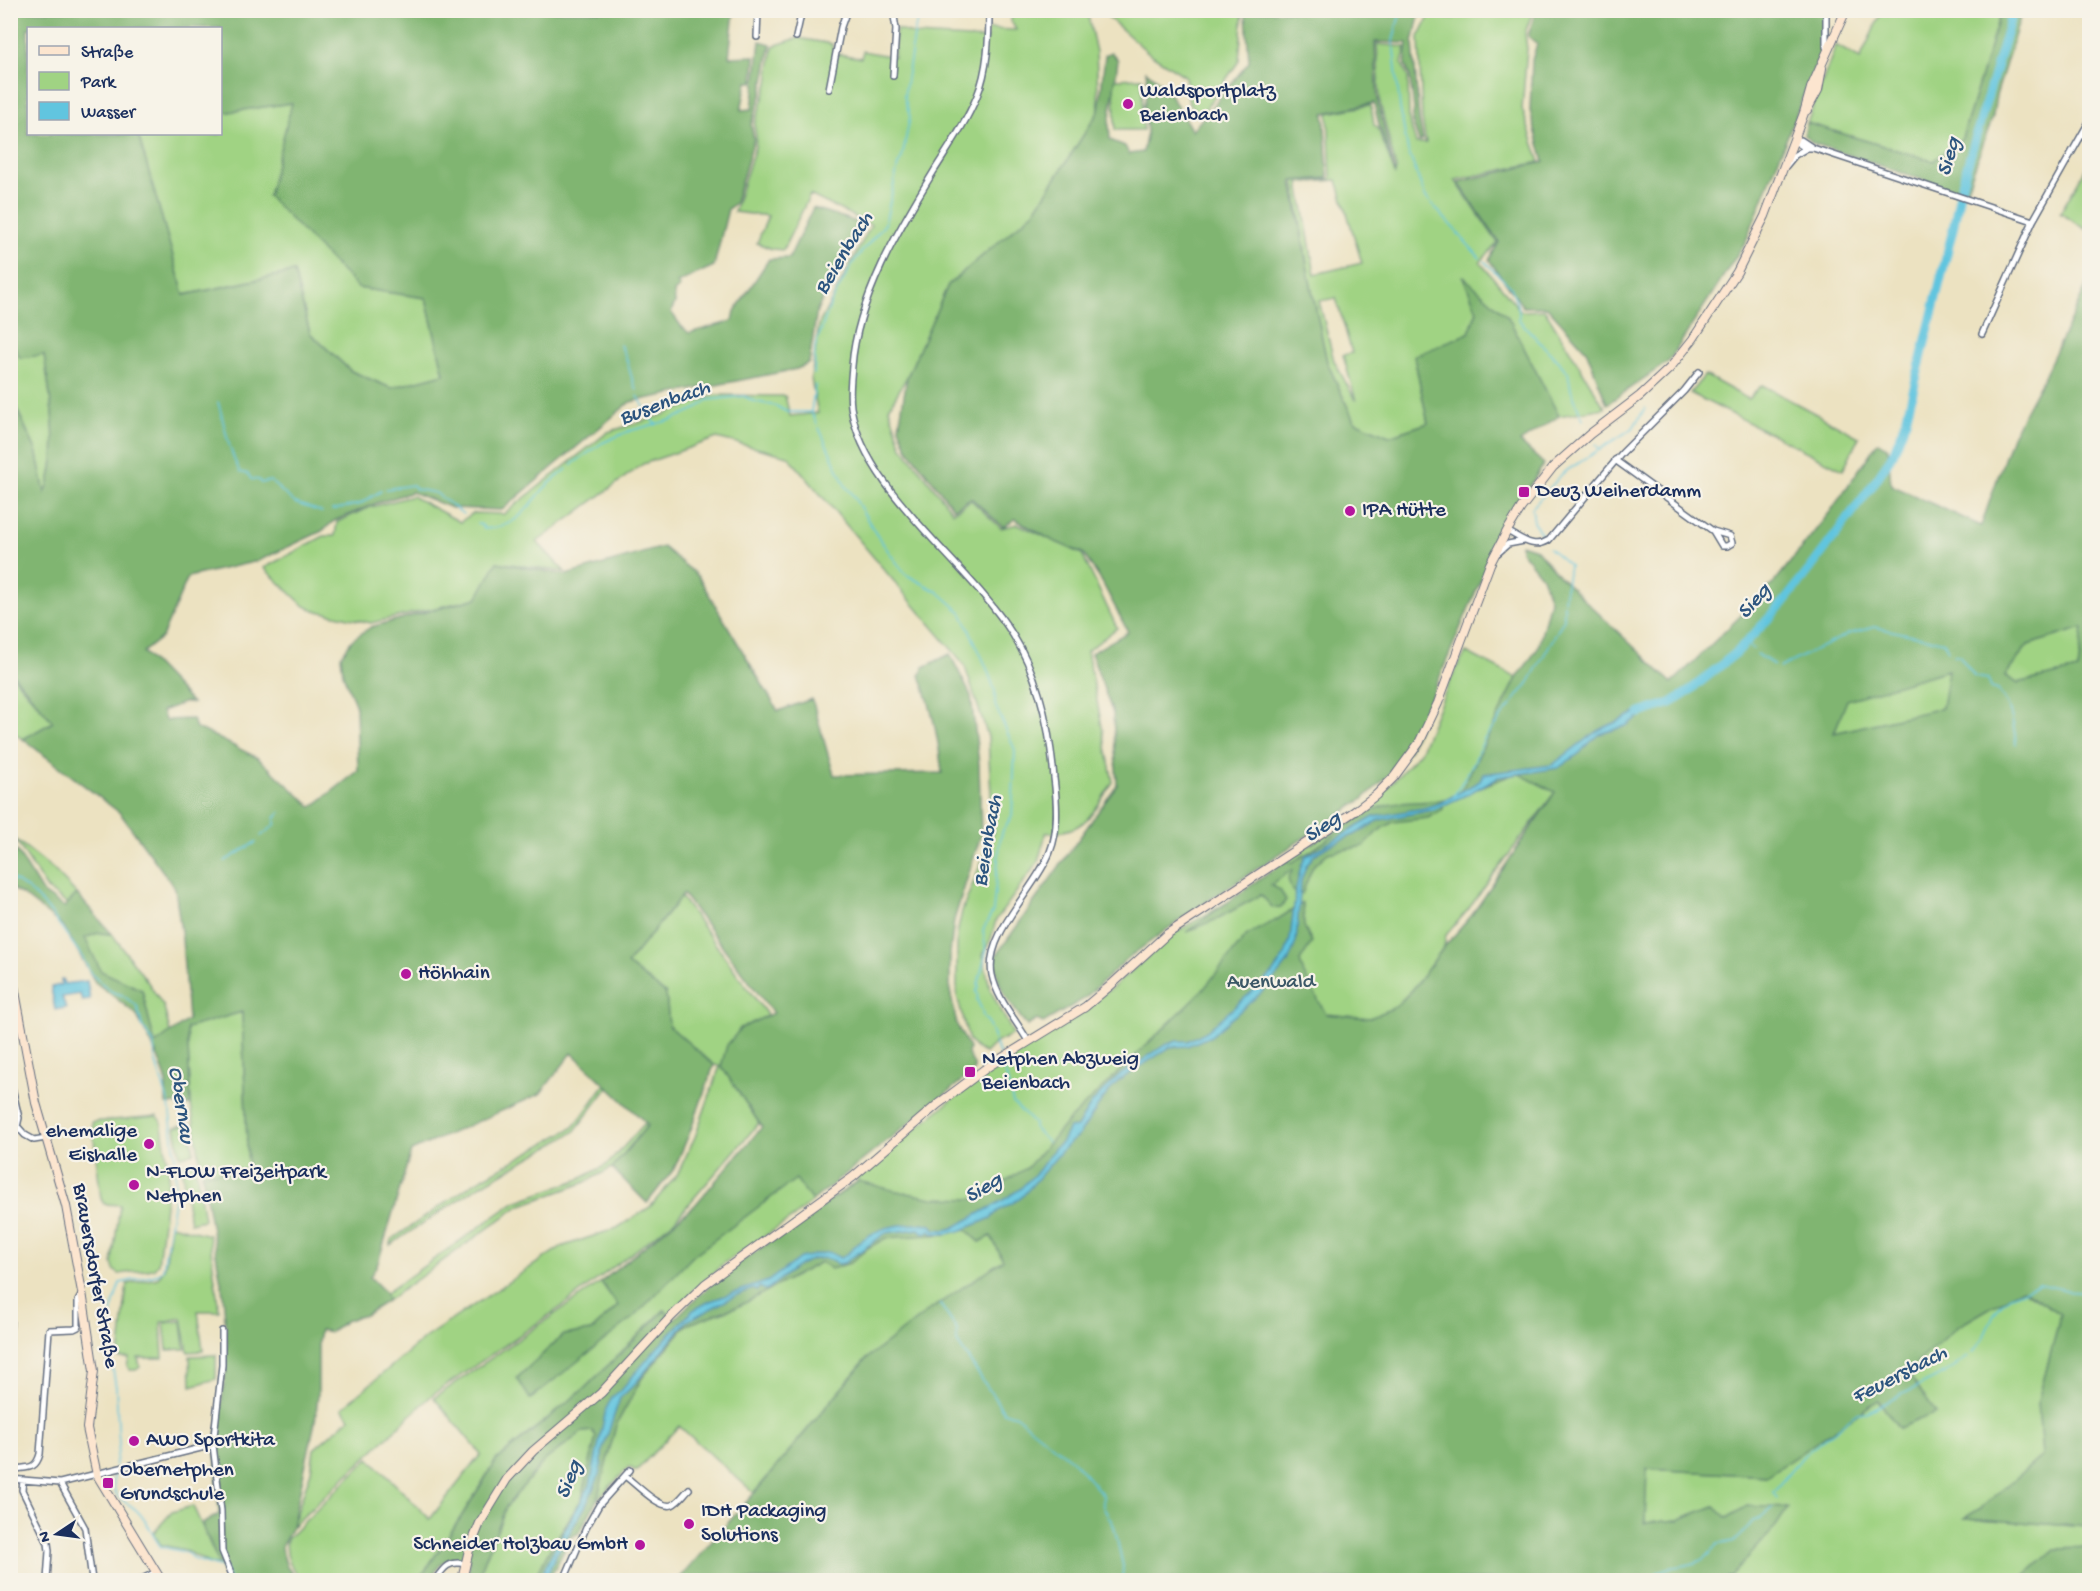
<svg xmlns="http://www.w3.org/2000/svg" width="2100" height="1591" viewBox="0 0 2100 1591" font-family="'Gochi Hand',sans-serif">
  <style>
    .green { fill: #a0d383; stroke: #5e8170; stroke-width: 1.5; fill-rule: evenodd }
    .forest { fill: #80b571; stroke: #4e7268; stroke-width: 1.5; fill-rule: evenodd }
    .water { fill: #61c5df; stroke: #3e7a9e; stroke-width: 1.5 }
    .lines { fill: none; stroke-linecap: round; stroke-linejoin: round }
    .stream { stroke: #61c5df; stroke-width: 1.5 }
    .river { stroke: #61c5df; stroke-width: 9 }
    .street-casing { stroke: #646e81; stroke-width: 8 }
    .secondary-casing { stroke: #646e81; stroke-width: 10 }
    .street { stroke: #fff; stroke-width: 5 }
    .secondary { stroke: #fce5cf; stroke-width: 8 }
    .poi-dot { fill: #b5179e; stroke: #f7f3e8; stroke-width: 2 }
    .labels { text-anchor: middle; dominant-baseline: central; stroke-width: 4.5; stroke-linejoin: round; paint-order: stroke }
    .poi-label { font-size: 21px; fill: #1b2f5e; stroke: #f7f3e8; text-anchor: start }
    .park-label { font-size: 21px; fill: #3c5867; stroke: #f7f3e8 }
    .street-label { font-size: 21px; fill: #1b2f5e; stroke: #f7f3e8 }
    .water-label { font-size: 22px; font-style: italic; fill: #2c547e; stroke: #f7f3e8 }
  </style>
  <rect width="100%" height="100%" fill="#f7f3e8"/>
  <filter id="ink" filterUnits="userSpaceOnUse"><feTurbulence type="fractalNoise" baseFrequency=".0167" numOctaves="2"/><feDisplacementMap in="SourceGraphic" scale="12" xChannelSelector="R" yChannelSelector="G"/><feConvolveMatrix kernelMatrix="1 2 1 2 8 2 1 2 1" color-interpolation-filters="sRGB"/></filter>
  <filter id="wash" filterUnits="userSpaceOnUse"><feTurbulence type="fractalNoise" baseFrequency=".008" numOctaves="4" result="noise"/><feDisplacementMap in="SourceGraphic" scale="24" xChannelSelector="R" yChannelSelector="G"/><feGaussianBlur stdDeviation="1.35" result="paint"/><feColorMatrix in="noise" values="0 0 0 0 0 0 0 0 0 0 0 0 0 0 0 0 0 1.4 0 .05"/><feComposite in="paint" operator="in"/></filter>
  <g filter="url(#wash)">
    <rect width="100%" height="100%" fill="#ece2c1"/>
    <path class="green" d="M1012 11H1087L1096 52 1099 111 1034 212 948 285 907 377 889 408 902 447 953 512 971 500 1001 528 1018 524 1082 554 1117 628 1087 651 1113 782C1091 814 1088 832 1046 833L1038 862 996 920 991 939 983 955 990 989 1013 1034 994 1044 985 1053 977 1049 969 1041 957 996V934L962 911 993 833 988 737 964 664 788 456 717 438 643 464 537 542 565 572 497 562 478 598 371 623 313 610 303 605 264 568 324 536H335L337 522 368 508 412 496 460 522 473 513 504 514 608 432 660 416 715 395 785 396 790 416 818 413 811 379 819 324 871 225 810 195 783 250 772 249 757 243 768 216 734 212 755 147 756 136 754 125 768 83 773 46 798 38 832 44 833 53 861 58 863 51 894 57 896 29 916 35 987 39 988 29 1016 30 1011 21Z
      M1101 11H1243L1239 61 1202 114 1189 104 1185 76 1150 54Z
      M1465 11H1533L1525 33 1527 49 1522 109 1540 162 1455 180 1498 243 1480 262 1521 311 1545 310 1605 408 1559 416 1508 317 1464 278 1477 311 1469 333 1414 356 1428 423 1389 436 1354 421 1327 362 1309 276 1294 181 1331 179 1328 113 1371 105 1374 125 1378 128 1395 174 1396 169 1380 103 1377 44 1406 47 1402 64 1408 77 1409 120 1416 143H1426L1422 119 1419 37 1430 15 1452 19ZM1337 180 1362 263 1315 274 1299 183ZM1336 298 1352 353 1343 355 1356 401 1334 361 1319 301Z
      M1882 11H2001L1962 138 1933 161 1807 123 1836 45 1860 59Z
      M1142 78 1143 130H1115L1114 79Z
      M292 103 358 288 426 298 444 374 391 388 351 371 310 333 294 272 184 295 138 134H220L221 113Z
      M2089 163V231L2060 213Z
      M10 339 20 358 44 354C50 396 62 455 45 494L36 450 11 396Z
      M1705 375 1748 399 1762 385 1859 437 1843 470 1690 393Z
      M2084 627 2078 670 2017 683 2005 676 2028 645Z
      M1466 652 1517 678 1499 715 1649 689 1552 796 1467 911 1446 935 1444 947 1413 989 1395 1007 993 1236 970 1233 980 1242 991 1236 1003 1260 928 1311 866 1359 754 1493 679 1426 636 1471 629 1467 597 1500 616 1425 642 1378 686 1325 741 1305 771 1288 772 1244 776 1238 792 1231 830 1206 826 1203 856 1182 860 1174 956 1096 1112 988 1176 932 1228 902 1290 858 1370 807 1420 752 1449 683Z
      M1949 669 1942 708 1834 733 1847 699Z
      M10 673 53 722 23 739 11 732Z
      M15 839 53 869 77 894 67 904 47 889Z
      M681 897 768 1016 740 1028 721 1065 759 1123 674 1221 561 1307 432 1395 292 1527 311 1471 314 1449 350 1418 342 1408 426 1337 561 1247 617 1228 650 1207 677 1175 695 1137 720 1066 714 1065 669 1026 666 994 627 964Z
      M98 933 112 934 147 981 164 1007 170 1033 155 1045 142 990 101 972 84 938Z
      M242 1012 248 1169 202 1173 191 1105 187 1028Z
      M605 1084 608 1087 574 1132 478 1187 390 1245 391 1240 476 1182 572 1128 582 1116Z
      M157 1116 161 1120 169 1172 158 1264 153 1269 119 1274 114 1270 112 1263 120 1205 104 1204 101 1199 92 1122Z
      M646 1122 648 1125 612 1168 583 1183 519 1206 387 1301 386 1293 515 1202 580 1179 608 1164Z
      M189 1124 194 1153 180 1156 175 1127Z
      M195 1162 204 1220 190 1223 181 1165Z
      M796 1178 812 1201 794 1217 724 1263 669 1314 664 1310 585 1388 496 1460 461 1517 419 1580H306C291 1574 284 1554 287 1539L369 1458 430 1519 481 1454 434 1398 601 1282 618 1306 591 1331 563 1335 518 1378 531 1399 694 1255Z
      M171 1225 209 1235 219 1311H198L203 1351 188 1352 182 1318 161 1322 163 1358H138L140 1367 136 1370H130L127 1366 129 1358H119L127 1284 158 1278 165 1267Z
      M2022 1289 2061 1314 2038 1401 2042 1456 1981 1508 1965 1518 2089 1527V1548L2055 1549 2020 1580H1723L1731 1576 1727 1519 1714 1506 1678 1520 1644 1523 1647 1469 1767 1476 1878 1400 1899 1428 1906 1372 1957 1327Z
      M182 1321 185 1349 167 1350 164 1323Z
      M216 1355V1379L191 1386 190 1356Z
      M593 1431 596 1436 582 1499 552 1546 533 1580H477L506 1507 544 1461 582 1432Z
      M193 1506 220 1566 208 1563 185 1550 161 1545 153 1533 172 1512Z"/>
    <path class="forest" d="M11 11H734L729 57 755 56 753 82H747L741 110 752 109 760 41 771 44 762 92 751 125 754 139 735 203 728 209 714 266 677 283 680 287 674 292 675 303 671 312 681 326 689 333 733 321 735 311 769 259 789 258 813 208 863 224 817 310 809 363 797 369 630 402 502 510 452 508 412 492 377 503 334 521 322 531 258 561 188 577 162 637 143 652 192 703 186 702 162 711 165 720 193 719 196 729 204 731 258 758 312 807 358 771 356 707 343 674 341 656 352 640 371 627 477 598 497 562 566 575 663 547 698 576 778 711 812 699 834 775 942 773C939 739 932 708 920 675L924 667 950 654 971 696 979 764 981 835 954 920 950 953V991L957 1025 969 1048 968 1054 974 1065V1071L812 1201 796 1179 694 1255 634 1317 530 1399 517 1378 563 1335 591 1331 618 1306 601 1282 695 1205 762 1127 721 1066 727 1045 741 1028 773 1013 683 894 627 964 666 994 669 1026 714 1065 690 1132 674 1169 647 1203 612 1168 648 1125 572 1053 540 1094 411 1151 378 1263 370 1277 386 1293 387 1301 365 1315 347 1320 330 1332 320 1330 318 1342V1395L315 1422 292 1527 281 1548 287 1567 297 1580H226L202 1524 219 1514 215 1447 226 1371 227 1344 223 1294 202 1173 248 1169 242 1012 187 1028 191 1105 166 1104V1079L159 1059 136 1014 95 982 64 927 23 895 11 888V856L17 851 42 892 64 907 77 894 112 934 98 933 85 938 101 971 142 990 155 1044 188 1020 182 939 175 888 120 813 23 739 53 722 11 672 10 426 16 424 11 411 10 396 36 450 45 493C62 455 50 395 44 355L20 358 11 339ZM28 28H220L221 113 292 103 268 196 358 288 426 298 444 374 391 388 351 371 310 333 294 272 184 295 138 134H28Z
      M1249 11H1420L1413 43 1419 120 1423 140 1419 141 1412 121 1414 109 1410 76 1405 65 1408 43 1375 42 1378 103 1395 174 1379 125 1374 103 1324 113 1328 178 1292 181 1309 276 1327 362 1354 421 1389 436 1428 423 1414 356 1469 333 1477 311 1463 276 1508 317 1559 416 1520 442 1544 464 1502 529 1409 750 1388 776 1363 799 1188 914 1128 958 1084 999 1043 1023 1037 1020 1027 1026C1010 1003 995 987 995 957L1117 785 1113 714 1091 653 1128 632 1102 582 1083 553 1053 541 1015 519 1003 527 971 498 954 509 907 448 899 427 907 377 948 285 1034 212 1099 111 1105 55 1111 52 1118 60 1109 124 1110 140 1125 146 1129 154 1143 152 1147 132 1144 107 1148 86 1146 71 1165 86 1192 131 1249 62 1246 15Z
      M1536 11H1824V44L1746 241 1669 361 1607 404 1586 350 1547 307H1523L1489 260 1499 242 1458 182 1544 162 1530 111 1532 60 1537 44 1528 36Z
      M2001 11H2022L1996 96 1993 116 1965 194 1813 143 1804 135 1807 123 1933 161 1962 138Z
      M2089 281 2090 937 2082 948 2090 954 2089 1527 1964 1518 1981 1508 2042 1456 2038 1401 2061 1314 2022 1289 1957 1327 1907 1372 1936 1413 1899 1428 1878 1400 1767 1476 1647 1469 1645 1523 1678 1520 1714 1506 1727 1518 1747 1506 1788 1508 1774 1529 1731 1576 1723 1580H678L763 1483 866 1359 928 1311 1003 1260 991 1236 980 1242 965 1229 947 1234 886 1238 868 1248 850 1263 831 1269 821 1262 741 1305 686 1325 642 1378 616 1425 597 1500 579 1533 571 1537 549 1580H533L552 1546 582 1499 596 1436 592 1431 582 1432 544 1461 506 1507 477 1580H467L470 1560C443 1556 444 1559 430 1580H419L461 1517 496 1461 585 1388 665 1310 674 1319 720 1276 859 1181 892 1190 933 1198 975 1199 1027 1168 1069 1120 1202 991 1247 935 1278 919 1303 903 1304 926 1312 942 1300 961 1304 974 1326 1014 1370 1018 1395 1007 1413 989 1444 947 1472 915 1555 792 1517 773 1459 795 1517 678 1538 648 1550 600 1542 577 1521 551V544L1536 549 1559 576 1672 683 1773 584 1830 512 1878 442 1888 448 1891 485 1981 526 2012 436 2043 378ZM2083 628 2078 670 2017 683 2005 676 2028 645ZM1948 670 1942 708 1834 733 1847 700Z
      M1444 799 1443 809 1428 818 1393 822 1377 832 1364 846 1328 853 1313 866 1302 894 1292 891 1288 879 1293 869 1271 885 1280 890 1286 900 1281 907 1273 908 1261 895 1215 920 1186 932 1287 860 1290 863C1323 847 1349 817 1384 806 1403 800 1425 804 1444 799Z
      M2089 1548V1580H2020L2055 1549Z"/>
    <path class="water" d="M1644 709H1651L1626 726 1600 734 1586 746 1580 753 1558 768 1498 777 1466 795 1433 810 1379 820 1356 834 1328 846 1314 855 1306 866 1301 881 1296 942 1288 962 1281 971 1262 992 1211 1036 1187 1046 1170 1047 1118 1081 1102 1100 1079 1135 1065 1147 1021 1198 998 1211 991 1218 960 1231 947 1234 932 1233 930 1230 927 1233H923L919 1229 886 1233 844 1263 838 1264C813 1246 787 1275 768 1289L765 1290 759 1287 757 1291 753 1289 737 1295 687 1321 634 1385 620 1398 602 1451V1463L598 1478 585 1507 556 1555 545 1580H539L551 1555 590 1485 606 1409 612 1397 620 1391 657 1348 693 1310 710 1301 768 1281 800 1258 829 1252 840 1258C850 1254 854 1246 862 1240 881 1225 909 1222 932 1225L935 1229 946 1230 953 1228 1000 1202 1020 1189 1039 1170 1054 1149 1062 1142 1069 1128 1077 1127 1092 1103 1117 1077 1165 1045 1177 1041H1188L1207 1031 1271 975 1285 955 1290 939 1296 889 1301 866 1306 856 1374 817 1424 808 1440 803 1480 781 1483 774 1552 765 1597 731Z
      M61 979H63L64 984 87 981 90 1000 82 1001 80 994 62 997 66 1008 55 1010 51 987 61 985Z"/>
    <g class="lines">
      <path class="stream" d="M1401 10 1393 41 1400 108 1408 151 1425 196 1429 201
        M1431 203 1480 258
        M1484 261 1511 287 1519 310V320L1568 372 1571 390 1583 420
        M620 345C630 361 628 374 637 390
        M814 374 815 347 831 302 855 260 885 224 898 165 902 158 910 117 904 96 916 24 925 10
        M815 385 811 412 817 424
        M638 396 647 412
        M218 402C225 426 228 449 240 472L248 474 251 479 259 480 261 483 270 481 295 503 322 512
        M651 419 656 425
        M819 428 846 487 851 492 876 534 905 574 938 592 961 612 986 666 995 691V705L1015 750 1012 816 1003 830 1000 840 993 911 983 930 986 952 978 985 979 987 976 992 978 994 977 1000 982 1010 983 1017 988 1022 1000 1056
        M1596 444 1600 450
        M571 465 602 443 629 431 671 420 696 409 708 400 744 396 753 401 776 406 787 412H811
        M386 489 413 485 416 489 436 493 463 514
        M332 510 360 504 381 491
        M477 524 482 525 484 529C514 528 524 513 542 491 548 483 559 476 567 469
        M1543 537 1534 522 1532 508 1563 473 1633 428 1645 408
        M1549 548 1569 565 1564 600
        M1746 642 1753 649
        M1757 654 1774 665
        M1954 655H1959L1975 677 1988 679 1991 688 1998 690C2001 697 2006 700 2008 706 2013 719 2015 731 2016 745
        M1779 668 1848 634 1874 627 1944 642 1948 650
        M1454 796 1474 762 1484 739 1529 682 1564 619V604
        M261 836 275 825V818L281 812
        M225 861 256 842
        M10 878 27 888 48 909 81 955 91 974 112 992 122 995 137 1006 142 1026 153 1042 156 1063 169 1104 176 1164 174 1200 163 1270 156 1275 120 1283 113 1305 107 1358 113 1370 116 1387 119 1445 115 1467
        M1002 1060 1013 1103 1034 1124V1128L1048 1142
        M940 1304 957 1330V1342L1004 1412 1016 1416 1075 1463 1103 1495V1507L1114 1526 1123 1566 1122 1580
        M1973 1353 1984 1336 1994 1314 2002 1303 2009 1297 2039 1284 2076 1292H2090
        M114 1472C110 1507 129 1496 143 1518 150 1527 153 1537 161 1547L185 1552 196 1560 225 1569 230 1580
        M1777 1498 1773 1492 1804 1455 1857 1413 1867 1412 1945 1373 1968 1357
        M1650 1580C1664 1562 1681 1570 1700 1561 1708 1558 1712 1551 1718 1544 1741 1542 1739 1537 1753 1521L1760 1519 1773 1508"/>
      <path class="river" d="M1640 713 1671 703 1688 692 1737 652 1783 603 1810 569 1872 486 1893 454 1906 420 1953 229 1961 187 2013 10"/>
    </g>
  </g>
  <g filter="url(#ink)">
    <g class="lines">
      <g class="street-casing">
        <path id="street" d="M989 10C989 38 988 70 977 96 966 123 949 147 934 171 899 228 857 299 852 366 851 379 849 393 851 407 863 491 969 563 1013 635 1039 676 1050 730 1054 778 1057 802 1059 830 1050 852 1036 889 984 934 992 975 997 999 1016 1020 1028 1041
          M1826 10V47L1828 50
          M757 37 758 10
          M796 37 802 10
          M893 76 896 29 893 10
          M829 89 841 27 847 10
          M1794 141 1805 148H1813L2033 221 2090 120
          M1794 141 1801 140 1813 148
          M1786 166 1795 155 1807 148
          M1982 334 2033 221
          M1615 460 1713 531 1722 546H1727L1732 543 1730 536 1713 531
          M1507 531C1521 538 1533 550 1549 540L1622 453 1684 391 1699 372
          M1498 553 1508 544 1524 541
          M10 1079 19 1118 17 1127
          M10 1118 25 1135 34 1140 46 1138
          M10 1254 13 1275 10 1330
          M222 1331V1365L213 1445 221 1511 222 1551 234 1580
          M10 1470C26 1466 35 1472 40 1454L49 1330 74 1329 78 1327V1301L82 1294
          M625 1476C636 1484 659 1509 672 1505 679 1502 684 1494 689 1489
          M10 1479 60 1483 213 1445
          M23 1480 22 1490 48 1543 49 1551 47 1580
          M60 1483 85 1528 92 1580
          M140 1580 156 1572
          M435 1580C444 1567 449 1560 466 1564
          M564 1580 586 1528 599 1505 630 1470"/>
      </g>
      <g class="secondary-casing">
        <path id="secondary" d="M1807 110 1818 90 1822 68
          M10 965 36 1103 66 1206 82 1292 94 1371 87 1428 97 1475 161 1580
          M462 1580 469 1550 480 1523 507 1479 533 1451 601 1393 670 1318 705 1284 853 1177 938 1104 989 1066 1085 1007 1110 986 1167 934 1355 811 1376 795 1394 777 1419 743 1438 703 1490 564 1507 531 1521 508 1553 467 1590 434 1640 396 1670 368 1693 339 1737 272 1765 216 1804 113 1811 88 1846 10"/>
      </g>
      <use href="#street" class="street"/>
      <use href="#secondary" class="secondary"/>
    </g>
  </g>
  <g class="poi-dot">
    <circle cx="1128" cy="104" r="6"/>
    <rect x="1518" y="486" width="12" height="12" rx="3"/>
    <circle cx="1350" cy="511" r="6"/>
    <circle cx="406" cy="974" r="6"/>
    <rect x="964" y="1066" width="12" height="12" rx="3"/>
    <circle cx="149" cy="1144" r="6"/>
    <circle cx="134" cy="1185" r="6"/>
    <circle cx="134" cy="1441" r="6"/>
    <rect x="102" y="1477" width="12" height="12" rx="3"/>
    <circle cx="689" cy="1524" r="6"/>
    <circle cx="640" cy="1545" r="6"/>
  </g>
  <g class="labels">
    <g class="poi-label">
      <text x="1140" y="92">Waldsportplatz<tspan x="1140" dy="24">Beienbach</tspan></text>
      <text x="1536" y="492">Deuz Weiherdamm</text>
      <text x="1362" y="511">IPA Hütte</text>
      <text x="418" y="974">Höhhain</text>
      <text x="982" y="1060">Netphen Abzweig<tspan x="982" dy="24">Beienbach</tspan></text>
      <text x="137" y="1132" text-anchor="end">ehemalige<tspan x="137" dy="24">Eishalle</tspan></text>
      <text x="146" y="1173">N-FLOW Freizeitpark<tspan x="146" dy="24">Netphen</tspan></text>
      <text x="146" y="1441">AWO Sportkita</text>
      <text x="120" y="1471">Obernetphen<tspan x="120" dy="24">Grundschule</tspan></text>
      <text x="701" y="1512">IDH Packaging<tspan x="701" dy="24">Solutions</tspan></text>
      <text x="628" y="1545" text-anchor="end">Schneider Holzbau GmbH</text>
    </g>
    <g class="park-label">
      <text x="1271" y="983">Auenwald</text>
    </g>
    <g class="street-label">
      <text transform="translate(94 1276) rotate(80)">Brauersdorfer Straße</text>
    </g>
    <g class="water-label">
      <text transform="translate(1950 157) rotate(-74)">Sieg</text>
      <text transform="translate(845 254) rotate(-58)">Beienbach</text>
      <text transform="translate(665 404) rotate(-20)">Busenbach</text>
      <text transform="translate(1755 602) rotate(-49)">Sieg</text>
      <text transform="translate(1323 828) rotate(-34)">Sieg</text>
      <text transform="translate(989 841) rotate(-80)">Beienbach</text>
      <text transform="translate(180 1105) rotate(81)">Obernau</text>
      <text transform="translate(984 1189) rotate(-31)">Sieg</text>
      <text transform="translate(1900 1376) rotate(-27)">Feuersbach</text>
      <text transform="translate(570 1480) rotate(-69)">Sieg</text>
    </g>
  </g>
  <rect width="2100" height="1591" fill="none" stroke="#f7f3e8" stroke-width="36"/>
  <rect x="27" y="27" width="195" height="108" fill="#f7f3e8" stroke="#9fa5b1" stroke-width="1.5"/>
  <rect x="39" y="46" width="30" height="9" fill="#fce5cf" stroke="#9fa5b1" stroke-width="1.5"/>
  <text x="81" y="57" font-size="18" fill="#1b2f5e">Straße</text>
  <rect x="39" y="72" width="30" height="18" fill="#a0d383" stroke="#9fa5b1" stroke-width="1.5"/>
  <text x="81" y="87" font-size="18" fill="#1b2f5e">Park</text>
  <rect x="39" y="102" width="30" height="18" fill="#61c5df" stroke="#9fa5b1" stroke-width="1.5"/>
  <text x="81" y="117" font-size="18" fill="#1b2f5e">Wasser</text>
  <g transform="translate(57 1534) rotate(257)" stroke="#f7f3e8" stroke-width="4.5" paint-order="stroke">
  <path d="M0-4.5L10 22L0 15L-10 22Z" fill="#1b2f5e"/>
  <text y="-9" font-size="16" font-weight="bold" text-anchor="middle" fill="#1b2f5e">N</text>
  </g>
</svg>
